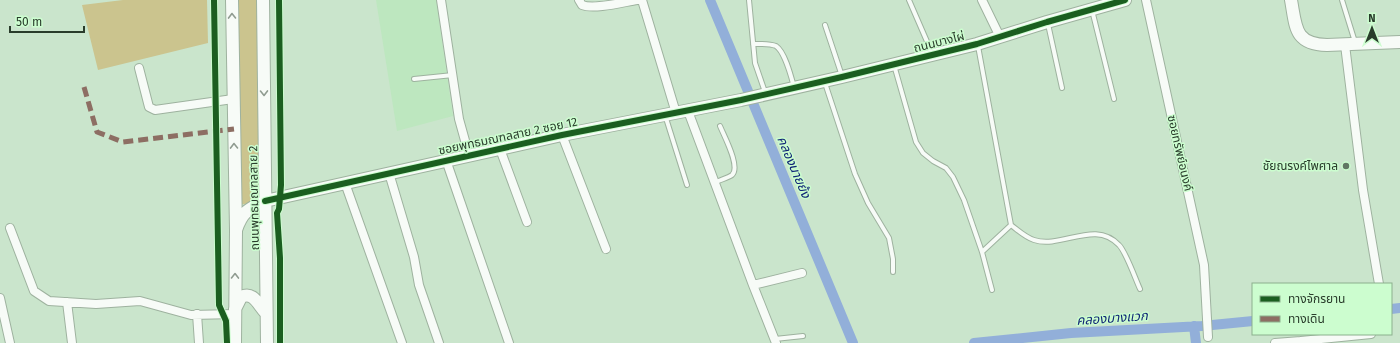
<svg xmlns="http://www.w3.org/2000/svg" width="1400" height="343" viewBox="0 0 1400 343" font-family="'Fira Sans','Noto Sans Thai',sans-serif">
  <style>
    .built { fill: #bde7bf }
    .green { fill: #cbc48e }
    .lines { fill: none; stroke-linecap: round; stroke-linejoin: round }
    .canal { stroke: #92afd9; stroke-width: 10 }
    .lane-casing { stroke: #9eb29f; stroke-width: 6 }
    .street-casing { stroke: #9eb29f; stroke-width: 10 }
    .secondary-casing { stroke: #9eb29f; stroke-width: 14 }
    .lane { stroke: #f7fbf7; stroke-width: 4 }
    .street { stroke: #f7fbf7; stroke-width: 8 }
    .secondary { stroke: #f7fbf7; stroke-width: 12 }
    .quiet { stroke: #8d6e63; stroke-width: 5; stroke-dasharray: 10 5; stroke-linecap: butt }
    .cycleway-casing { stroke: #ccfdcf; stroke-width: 8 }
    .cycleway { stroke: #1b5e20; stroke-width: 6 }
    .oneway { stroke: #909c91 }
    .poi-dot { fill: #617763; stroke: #ccfdcf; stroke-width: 1.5 }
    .labels { text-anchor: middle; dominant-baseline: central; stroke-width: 3; stroke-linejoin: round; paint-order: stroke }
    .street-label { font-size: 12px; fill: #293c2b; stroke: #ccfdcf }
    .poi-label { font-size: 12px; fill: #293c2b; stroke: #ccfdcf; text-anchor: end }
    .water-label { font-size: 13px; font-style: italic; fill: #102576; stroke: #ccfdcf }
  </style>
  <rect width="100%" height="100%" fill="#cae5cc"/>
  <path class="built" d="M376 0H436L453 116 397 131Z"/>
  <path class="green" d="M123 0H207L208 43 98 70 82 5Z
    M237 0H259V197L249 203 240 205Z"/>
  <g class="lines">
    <path class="canal" d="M710 0 853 343
      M1391 309 1400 308
      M1194 326 1196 343
      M974 343 1071 333 1202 326 1253 321"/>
    <g class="lane-casing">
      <path id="lane" d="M749 0 755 63 765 92
        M909 0 932 53
        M1342 0 1355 42
        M1092 10 1114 99
        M1048 24 1062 88
        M825 25 842 76
        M753 44C760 44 769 43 776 46 785 52 791 76 794 87
        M978 46 1011 225C1019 231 1025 237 1034 240 1062 249 1095 219 1119 245 1126 252 1135 278 1140 289
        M894 65 916 142 923 153 933 161 946 168 953 177 964 200 982 252 992 290
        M414 79 453 75
        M825 83 855 174 868 203 889 238 893 259V272
        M665 115 687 185
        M714 183C719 180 728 178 732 175 741 167 724 136 720 126
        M982 252 1011 225
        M775 339 803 336"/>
    </g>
    <g class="street-casing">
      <path id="street" d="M441 0 459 119 469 155
        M579 0 582 5C594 10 624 2 637 0
        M642 0 676 113
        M982 0 1000 37
        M1146 0 1204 265 1208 337
        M1345 45 1363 190 1379 284
        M139 68 149 107 155 110 233 99
        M688 111 753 285 776 343
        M562 135 606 249
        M500 149 527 222
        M446 160 509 343
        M389 173 414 257 419 285 439 343
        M345 183 402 343
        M10 228 34 291 49 301 96 304 140 301 191 315 235 314
        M753 285 802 273
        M0 298 10 343
        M67 302 72 343
        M197 314 199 343
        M1301 341 1371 334
        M1275 343 1301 341V343"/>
    </g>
    <g class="secondary-casing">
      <path id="secondary" d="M232 0 236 230 235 343
        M263 0 267 343
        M1291 0C1296 27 1294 44 1327 45L1400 42
        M236 230C242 212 248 209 265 201L562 135 741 100 842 77 977 44 1047 22 1125 0
        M235 309 241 297C254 291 258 305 266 313"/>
    </g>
    <use href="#lane" class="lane"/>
    <use href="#street" class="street"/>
    <use href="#secondary" class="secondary"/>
    <path class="quiet" d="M84 87 97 132 123 142 234 129"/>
    <g class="cycleway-casing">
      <path id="cycleway" d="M214 0 219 305 226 321 227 343
        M279 0 281 185 279 209 277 213 280 258V343
        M265 201 562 135 741 100 842 77 977 44 1047 22 1125 0"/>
    </g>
    <use href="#cycleway" class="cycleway"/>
  </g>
  <defs><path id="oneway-chevron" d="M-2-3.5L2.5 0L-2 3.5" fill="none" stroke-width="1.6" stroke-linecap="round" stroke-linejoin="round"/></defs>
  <g class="oneway">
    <use href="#oneway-chevron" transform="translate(232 16) rotate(-91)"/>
    <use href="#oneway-chevron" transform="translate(264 93) rotate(89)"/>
    <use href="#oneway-chevron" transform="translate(234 146) rotate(-91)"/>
    <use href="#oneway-chevron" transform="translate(235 276) rotate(-89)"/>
  </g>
  <circle class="poi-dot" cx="1346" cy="166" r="4"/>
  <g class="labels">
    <g class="street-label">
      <text transform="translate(939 42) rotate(-14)">ถนนบางไผ่</text>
      <text transform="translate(508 136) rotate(-12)">ซอยพุทธมณฑลสาย 2 ซอย 12</text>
      <text transform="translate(1180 153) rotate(77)">ซอยทรัพย์อนงค์</text>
      <text transform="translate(254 198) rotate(-91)">ถนนพุทธมณฑลสาย 2</text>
    </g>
    <g class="poi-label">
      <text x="1338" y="166">ชัยณรงค์ไพศาล</text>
    </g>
    <g class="water-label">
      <text transform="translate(794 167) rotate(67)">คลองนายย้ง</text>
      <text transform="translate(1112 318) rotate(-4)">คลองบางแวก</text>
    </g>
  </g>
  <rect x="1252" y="283" width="140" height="52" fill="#ccfdcf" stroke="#8bb08d"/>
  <rect x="1260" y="296" width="20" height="6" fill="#1b5e20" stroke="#8bb08d"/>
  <text x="1288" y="303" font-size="12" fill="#293c2b">ทางจักรยาน</text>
  <rect x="1260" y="316" width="20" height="6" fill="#8d6e63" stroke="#8bb08d"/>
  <text x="1288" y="323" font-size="12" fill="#293c2b">ทางเดิน</text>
  <g transform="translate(1372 28)" stroke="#ccfdcf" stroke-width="3" paint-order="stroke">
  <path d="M0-3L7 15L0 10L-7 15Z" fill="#293c2b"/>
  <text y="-6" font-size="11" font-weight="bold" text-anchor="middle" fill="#293c2b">N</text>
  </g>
  <path d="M10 26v6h74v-6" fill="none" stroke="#293c2b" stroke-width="2"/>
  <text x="16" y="26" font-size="12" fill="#293c2b" stroke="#ccfdcf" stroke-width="3" paint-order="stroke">50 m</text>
</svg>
